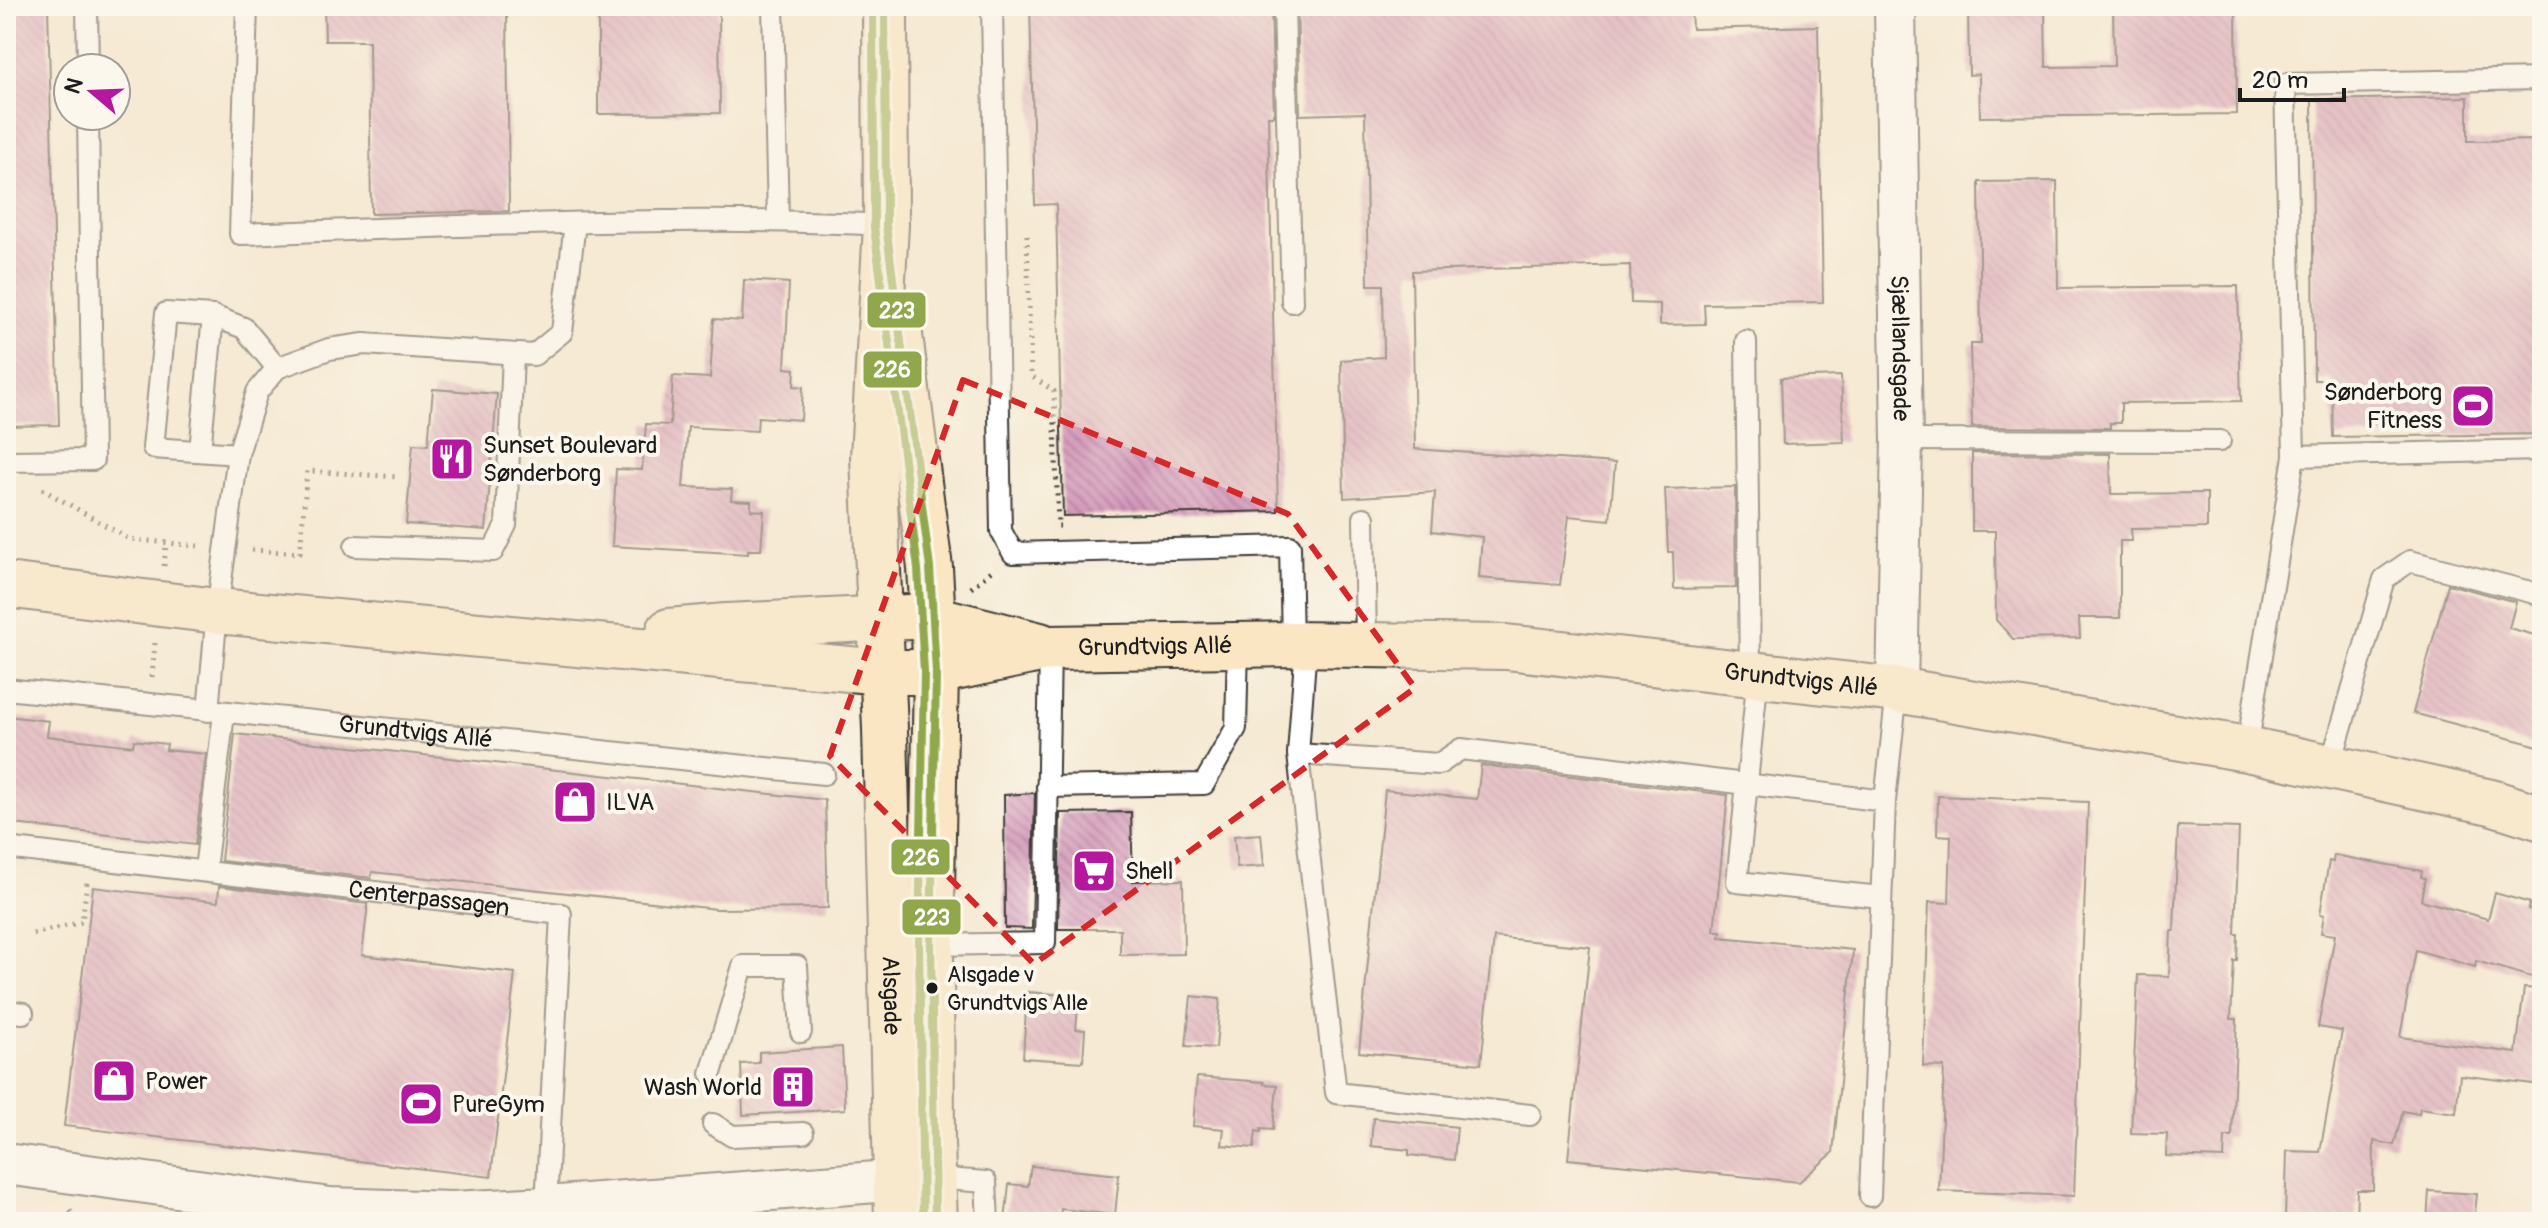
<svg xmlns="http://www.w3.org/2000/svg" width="2548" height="1228" viewBox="0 0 2548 1228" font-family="Pangolin,sans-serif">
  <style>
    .building { fill: url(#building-back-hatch) }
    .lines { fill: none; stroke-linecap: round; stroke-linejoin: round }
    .lane-casing { stroke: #3d3b38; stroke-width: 24 }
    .street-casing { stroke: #3d3b38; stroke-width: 44 }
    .secondary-casing { stroke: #3d3b38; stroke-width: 48 }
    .path { stroke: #3d3b38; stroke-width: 5; stroke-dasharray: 2 6; stroke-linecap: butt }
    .lane { stroke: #fff; stroke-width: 20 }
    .street { stroke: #fff; stroke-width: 40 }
    .secondary { stroke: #fbe6c4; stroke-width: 44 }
    .bus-1-casing { stroke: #fbf7ec; stroke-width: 14 }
    .bus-2-casing { stroke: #fbf7ec; stroke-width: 14 }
    .bus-1 { stroke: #90a84b; stroke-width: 8 }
    .bus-2 { stroke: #90a84b; stroke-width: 8 }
    .marked { fill: none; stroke: #d62828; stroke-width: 6; stroke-dasharray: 16 10; stroke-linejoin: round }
    .bus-dot { fill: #1c1c1c; stroke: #fbf7ec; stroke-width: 3 }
    .labels { text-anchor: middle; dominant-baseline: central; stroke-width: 8; stroke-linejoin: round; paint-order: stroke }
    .bus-label { font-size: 22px; fill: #1c1c1c; stroke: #fbf7ec; text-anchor: start }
    .street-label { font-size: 24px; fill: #1c1c1c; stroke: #fbf7ec }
    .poi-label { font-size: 24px; fill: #1c1c1c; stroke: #fbf7ec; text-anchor: start }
    .line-badge { stroke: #fbf7ec; stroke-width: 3 }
    .badge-label { font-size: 22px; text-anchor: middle; font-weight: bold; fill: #fff }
  </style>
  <defs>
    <pattern id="building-back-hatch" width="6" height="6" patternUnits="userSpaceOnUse" patternTransform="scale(2)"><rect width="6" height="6" fill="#d293b7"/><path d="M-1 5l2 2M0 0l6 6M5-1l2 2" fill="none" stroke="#aa7794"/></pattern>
  </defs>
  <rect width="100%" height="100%" fill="#fbf7ec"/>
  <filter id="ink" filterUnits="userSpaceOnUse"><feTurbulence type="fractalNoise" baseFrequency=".0125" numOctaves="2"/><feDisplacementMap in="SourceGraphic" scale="16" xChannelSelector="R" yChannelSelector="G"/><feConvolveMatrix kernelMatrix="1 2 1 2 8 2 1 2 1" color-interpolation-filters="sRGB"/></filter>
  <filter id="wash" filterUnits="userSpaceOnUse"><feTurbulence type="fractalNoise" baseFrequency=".006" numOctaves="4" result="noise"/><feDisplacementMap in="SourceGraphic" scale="32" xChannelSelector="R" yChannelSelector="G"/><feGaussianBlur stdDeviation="1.8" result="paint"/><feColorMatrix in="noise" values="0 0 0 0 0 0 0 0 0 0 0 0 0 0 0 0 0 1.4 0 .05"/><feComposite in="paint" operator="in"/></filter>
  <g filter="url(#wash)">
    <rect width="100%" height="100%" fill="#f5ead4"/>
    <g id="blocks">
      <path class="building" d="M6 6H48L59 425 6 426Z
        M324 6H507L509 211 371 214 369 41H325Z
        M598 6H719L720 113 598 114Z
        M1030 6H1271L1274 116H1268L1278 511 1063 516 1056 204 1035 205Z
        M1297 6H1600V10L1691 8 1692 29 1818 26 1823 302 1704 304 1705 324 1660 325V304L1631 303 1630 265 1412 271 1415 449 1615 463 1610 520 1569 516 1560 585 1479 578 1482 537 1432 531 1435 492 1344 498 1341 360 1384 357 1383 285H1368L1365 113 1300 115Z
        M1968 6H2045L2046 67 2114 66 2113 6H2236L2237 114 1980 117 1979 74 1969 75Z
        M2468 97V141L2542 140V434L2333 437 2332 380H2314L2312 100Z
        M2057 181 2058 288 2238 286 2241 401 2121 403V423H2110V428L1972 427 1970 344H1981L1979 182Z
        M744 280 789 283 785 368 795 369 794 386 803 387 801 420 758 417 757 431 688 427 683 487 732 489 731 500 751 501V510L764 511 761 550H748V554L612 546 616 469 642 470 646 424 670 425 673 376 710 378 714 319 742 321Z
        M1841 376 1844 442 1783 444 1781 378Z
        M433 389 497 394 486 530 406 524 413 444 428 445Z
        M1972 453 2110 454 2111 494 2207 493V528L2131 529 2132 541H2120V618H2079L2080 638 2013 639 1996 620 1995 531H1972Z
        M1735 487 1736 588 1674 589 1673 552H1668L1665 489Z
        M2448 584 2516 602 2509 628 2542 637V747L2413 713Z
        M6 716 49 721 47 736 133 746 134 740 167 744 166 750 206 754 195 845 6 823Z
        M235 734 825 800 828 908 717 909 372 872 371 878 221 861Z
        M1481 765 1728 795 1714 931H1721L1720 937 1853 950 1833 1153 1799 1182 1568 1159 1590 947 1494 937 1481 1064 1359 1052 1385 790 1477 799Z
        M1035 793 1032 929 1005 928 1004 795Z
        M1938 796 2088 802 2074 1196 1939 1191 1944 1067 1923 1066 1929 902 1949 903 1951 836 1937 835Z
        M1131 812 1133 881 1183 880 1184 954 1120 955V929H1058L1060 813Z
        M2178 826 2239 828 2235 934H2238L2237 961H2234L2231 1019H2237L2232 1137H2225L2224 1158 2166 1156 2167 1134 2131 1133 2138 975 2169 976 2171 931H2174Z
        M1261 834 1264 866 1237 868 1234 836Z
        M2334 855 2422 871 2421 877 2425 878 2421 900 2488 919 2495 893 2530 903 2528 909 2542 913V980L2476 961 2475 967 2416 950 2400 1037 2516 1053 2524 988 2542 989V1085L2460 1075 2456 1113 2420 1108 2419 1114 2403 1111 2394 1145 2374 1141 2373 1190H2357L2356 1222 2285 1219 2287 1151 2320 1152 2342 1031 2318 1027 2335 935 2321 933 2324 915 2320 914 2329 861 2333 862Z
        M219 886 368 904 362 955 515 973 491 1177 64 1126 93 887 218 902Z
        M1027 992 1079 996 1076 1029 1085 1030 1083 1062 1023 1058Z
        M1191 996 1220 999 1216 1048 1186 1046Z
        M842 1047 845 1109 743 1115 741 1064 759 1063V1052Z
        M1197 1077 1264 1082V1084L1277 1085 1273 1130 1261 1129V1132L1256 1131 1254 1148 1222 1145 1224 1129 1193 1126Z
        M1373 1118 1457 1127 1454 1160 1409 1155V1150L1371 1146Z
        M1031 1166 1119 1175 1115 1215 1061 1209 1059 1222H1005L1009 1184 1028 1186Z
        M2429 1191 2477 1194 2474 1222H2427Z"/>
    </g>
  </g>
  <g filter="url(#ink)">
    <use href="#blocks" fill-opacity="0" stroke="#3d3b38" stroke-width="2"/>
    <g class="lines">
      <g class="lane-casing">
        <g id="lane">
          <path d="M87 6 88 68"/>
          <path d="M247 6 240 234C455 227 671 214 886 225"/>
          <path d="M773 6 778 220"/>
          <path d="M992 6 1001 531 1013 553 1290 546 1292 644"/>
          <path d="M1284 6 1292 302"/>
          <path d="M1746 341 1750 674"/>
          <path d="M1902 440 2220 441"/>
          <path d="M200 451 213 316"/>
          <path d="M238 454 153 448 166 313 213 316 244 328 277 368"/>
          <path d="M2294 456 2542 450"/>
          <path d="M6 461 93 460 88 116"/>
          <path d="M1364 518 1366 646"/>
          <path d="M355 546 493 551 506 525 513 354"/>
          <path d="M1306 645 1298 754 1336 1093 1530 1115"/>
          <path d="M1758 674 1737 882 1881 897"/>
          <path id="s1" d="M6 689 824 774"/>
          <path d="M208 711 217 611 238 454 257 392 277 368 329 349 364 344 534 355 562 332 575 223"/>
          <path d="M2247 749 2294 456 2285 84 2542 79"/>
          <path d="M1298 754 1439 764 1461 749 1885 801"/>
          <path d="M2330 767 2384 579 2410 561 2542 595"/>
          <path d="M1047 787 1204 784 1236 728 1238 644"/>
          <path id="s2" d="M6 848 561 914 546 1207"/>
          <path d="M205 870 224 713"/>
          <path d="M931 945 1045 943 1050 648"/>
          <path d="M6 1011 23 1013"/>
          <path d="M711 1073 743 966H797L801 1032"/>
          <path d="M713 1124 732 1136 803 1133"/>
          <path d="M933 1178 986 1182 988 1222"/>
          <path d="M1870 1196 1885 801 1897 690"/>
        </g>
      </g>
      <g class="street-casing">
        <g id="street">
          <path id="s3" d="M1895 6 1902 440 1897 690"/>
          <path d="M6 1164 330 1208 452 1212 546 1207 929 1178"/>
        </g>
      </g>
      <g class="secondary-casing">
        <g id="secondary">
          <path id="s4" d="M885 6 886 225 873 457 885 729 897 1222"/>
          <path d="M900 335 930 568 936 672 931 945 932 1144 935 1222"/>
          <path id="s5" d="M6 585 217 611 882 672H936L1050 648 1292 644 1506 647 1897 690 2247 749 2491 802 2542 818"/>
          <path d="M669 631 726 626 909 617 933 618 1040 645"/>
        </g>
      </g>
      <path class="path" d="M1027 235 1031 376 1054 391 1058 526H1060
        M42 489 129 539 198 546
        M252 550 300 553 307 471 399 477
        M164 566 166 543
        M971 588 994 569
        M152 677 155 643
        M33 934 82 922 87 882
        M70 1211 80 1222"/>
      <use href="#lane" class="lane"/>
      <use href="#street" class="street"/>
      <use href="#secondary" class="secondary"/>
      <g class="bus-1-casing">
        <path id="bus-1" d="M885 6 886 225 930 568 936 672 931 945 935 1222"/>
      </g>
      <g class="bus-2-casing">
        <path id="bus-2" d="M873 6 874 227 918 569 924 672 919 945 923 1222"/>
      </g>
      <use href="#bus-1" class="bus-1"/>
      <use href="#bus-2" class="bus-2"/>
    </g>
  </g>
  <path d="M0 0H2548V1228H0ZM963 380 1288 514 1415 688 1034 964 830 756Z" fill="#f5ead4" fill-opacity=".55" fill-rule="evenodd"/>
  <path class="marked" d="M963 380 1288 514 1415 688 1034 964 830 756Z"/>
  <defs>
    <g id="stadium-square" transform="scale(2.3)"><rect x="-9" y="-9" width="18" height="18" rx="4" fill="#b5179e" stroke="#fbf7ec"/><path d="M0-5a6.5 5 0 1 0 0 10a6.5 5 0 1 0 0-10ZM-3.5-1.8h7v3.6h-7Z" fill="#fff"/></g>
    <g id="restaurant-square" transform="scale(2.3)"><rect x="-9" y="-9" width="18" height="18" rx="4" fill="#b5179e" stroke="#fbf7ec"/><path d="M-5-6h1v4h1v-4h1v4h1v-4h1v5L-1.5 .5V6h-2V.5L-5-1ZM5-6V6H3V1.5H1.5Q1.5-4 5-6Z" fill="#fff"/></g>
    <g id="shop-square" transform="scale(2.3)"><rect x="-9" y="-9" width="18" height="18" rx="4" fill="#b5179e" stroke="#fbf7ec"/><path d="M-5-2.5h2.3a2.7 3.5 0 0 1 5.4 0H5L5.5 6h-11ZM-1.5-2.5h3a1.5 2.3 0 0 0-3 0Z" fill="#fff"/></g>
    <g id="supermarket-square" transform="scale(2.3)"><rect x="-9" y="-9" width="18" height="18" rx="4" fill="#b5179e" stroke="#fbf7ec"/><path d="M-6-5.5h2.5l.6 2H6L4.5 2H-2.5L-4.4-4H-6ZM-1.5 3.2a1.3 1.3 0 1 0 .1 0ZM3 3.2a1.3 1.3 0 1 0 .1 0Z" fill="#fff"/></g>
    <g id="building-square" transform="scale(2.3)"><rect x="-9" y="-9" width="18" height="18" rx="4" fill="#b5179e" stroke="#fbf7ec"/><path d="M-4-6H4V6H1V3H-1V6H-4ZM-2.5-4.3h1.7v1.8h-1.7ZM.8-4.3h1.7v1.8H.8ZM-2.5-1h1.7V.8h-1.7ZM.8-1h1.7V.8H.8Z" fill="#fff"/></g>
  </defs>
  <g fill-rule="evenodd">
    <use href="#stadium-square" x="2473" y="406"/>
    <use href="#restaurant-square" x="452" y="459"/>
    <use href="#shop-square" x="575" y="802"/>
    <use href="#supermarket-square" x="1094" y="871"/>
    <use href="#shop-square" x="114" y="1081"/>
    <use href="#building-square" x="793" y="1087"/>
    <use href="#stadium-square" x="421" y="1104"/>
  </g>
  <circle class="bus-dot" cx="932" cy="988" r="7"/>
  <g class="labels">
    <g class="bus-label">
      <text x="947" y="975">Alsgade v<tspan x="947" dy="28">Grundtvigs Alle</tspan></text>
    </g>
    <g class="street-label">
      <text stroke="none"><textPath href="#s3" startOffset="342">Sjællandsgade</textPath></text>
      <text stroke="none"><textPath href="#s5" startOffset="1156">Grundtvigs Allé</textPath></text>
      <text stroke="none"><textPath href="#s5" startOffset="1804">Grundtvigs Allé</textPath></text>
      <text stroke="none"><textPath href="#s1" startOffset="412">Grundtvigs Allé</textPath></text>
      <text stroke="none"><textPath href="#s2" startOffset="426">Centerpassagen</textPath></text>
      <text stroke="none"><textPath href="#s4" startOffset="990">Alsgade</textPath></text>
    </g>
    <g class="poi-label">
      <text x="2442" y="392" text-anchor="end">Sønderborg<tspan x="2442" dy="28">Fitness</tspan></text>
      <text x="483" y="445">Sunset Boulevard<tspan x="483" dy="28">Sønderborg</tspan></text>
      <text x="606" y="802">ILVA</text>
      <text x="1125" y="871">Shell</text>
      <text x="145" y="1081">Power</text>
      <text x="762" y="1087" text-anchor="end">Wash World</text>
      <text x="452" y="1104">PureGym</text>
    </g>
  </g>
  <g class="line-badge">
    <rect x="866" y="291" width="61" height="38" rx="8" fill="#90a84b"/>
    <rect x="862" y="350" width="61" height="39" rx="8" fill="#90a84b"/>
    <rect x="890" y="838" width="61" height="38" rx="8" fill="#90a84b"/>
    <rect x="901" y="898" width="61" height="38" rx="8" fill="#90a84b"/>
  </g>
  <g class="badge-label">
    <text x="897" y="318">223</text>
    <text x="892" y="377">226</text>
    <text x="921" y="865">226</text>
    <text x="932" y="925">223</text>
  </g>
  <rect width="2548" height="1228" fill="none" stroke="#fbf7ec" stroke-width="32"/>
  <g transform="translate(92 92) rotate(289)"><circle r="38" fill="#fbf7ec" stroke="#a29f99" stroke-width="2"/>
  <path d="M0-6L14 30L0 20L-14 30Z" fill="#b5179e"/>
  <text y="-12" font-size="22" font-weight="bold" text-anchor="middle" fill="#1c1c1c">N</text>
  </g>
  <path d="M2240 88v12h104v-12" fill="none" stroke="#1c1c1c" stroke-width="4"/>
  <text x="2252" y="88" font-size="24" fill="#1c1c1c" stroke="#fbf7ec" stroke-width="6" paint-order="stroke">20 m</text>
</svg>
